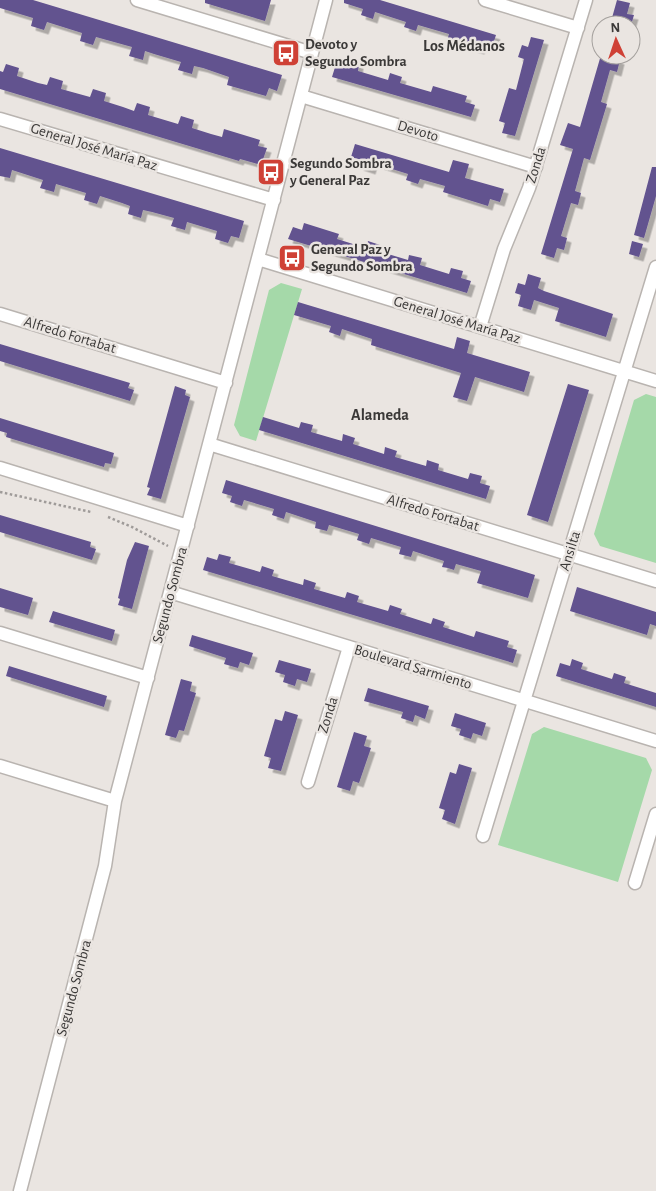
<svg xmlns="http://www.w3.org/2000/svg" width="656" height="1191" viewBox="0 0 656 1191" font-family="'Alegreya Sans',sans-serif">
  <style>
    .green { fill: #a5d9a9 }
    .building { fill: #62528f; filter: url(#shadow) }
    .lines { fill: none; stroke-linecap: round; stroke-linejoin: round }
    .minor-casing { stroke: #b9b4b0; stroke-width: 15 }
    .path { stroke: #9f9b99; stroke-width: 2.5; stroke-dasharray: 2.5 2.5; stroke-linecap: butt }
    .minor { stroke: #fff; stroke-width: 12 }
    .labels { text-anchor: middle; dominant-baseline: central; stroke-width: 5; stroke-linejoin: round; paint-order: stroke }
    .poi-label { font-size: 15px; font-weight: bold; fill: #3b3938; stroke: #eae5e1; text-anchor: start }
    .street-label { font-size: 15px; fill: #3b3938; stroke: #eae5e1 }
    .neighbourhood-label { font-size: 16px; font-weight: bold; fill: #3b3938; stroke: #eae5e1 }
  </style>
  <defs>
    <filter id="shadow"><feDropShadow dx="4.5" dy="4.5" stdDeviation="0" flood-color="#0004"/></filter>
  </defs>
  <rect width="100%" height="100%" fill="#eae5e1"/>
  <path class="green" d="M281 283 302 289 256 441 240 436 234 425 269 290Z
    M646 394 656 397V563L600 546 594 534 634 400Z
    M544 727 646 758 652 770 618 882 498 845 532 734Z"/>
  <path class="building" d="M0 0H33L282 75 277 91 269 88 266 96 227 85 229 77 203 68 194 66 192 74 178 70 181 62 154 54 145 51 143 60 129 56 132 47 96 37 93 45 80 41 82 33 47 22 44 30 31 26 33 18 0 8Z
    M205 0H271L265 21 205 3Z
    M344 0H380L496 35 492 47 482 44 480 50 447 41 449 34 418 25 416 31 404 27 406 22 375 12 373 19 361 15 363 9 344 3Z
    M617 0 630 3 627 14 634 15 631 25H610Z
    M531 37 544 40 515 136 502 133 505 123 499 121 509 88 516 90 524 59 518 57 522 45 528 47Z
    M601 55H615L614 58 620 60 617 72 610 70 601 102 607 104 590 160 584 158 575 191 581 193 578 205 571 203 561 236 567 238 564 250 557 248 554 258 541 254 573 149 560 145 568 123 580 127Z
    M347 60 359 64 358 71 388 80 390 73 402 77 400 83 431 92 433 86 467 96 465 102 475 105 471 117 332 77 336 64 346 67Z
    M6 64 19 68 17 76 38 83 47 85 50 77 63 81 61 89 90 97 93 89 106 93 104 101 123 107 134 111 137 103 150 107 148 115 178 124 181 116 194 120 192 128 211 134 222 137 224 129 260 140 258 146 267 148 261 165 240 159 239 161 0 89V71L3 72Z
    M355 144 449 172 453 160 469 164 465 178 504 189 500 202 490 199 488 206 443 192 445 186 420 179 418 184 406 180 408 174 373 163 371 170 359 166 361 160 351 157Z
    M0 148 244 221 239 238 231 236 228 243 215 239 217 231 187 222 185 230 171 226 174 218 152 212 143 210 141 218 128 214 130 206 122 203 100 196 97 204 84 200 86 193 56 184 54 192 40 188 43 180 12 170 10 178 0 176Z
    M652 167H656V196L644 238 634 235Z
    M304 223 339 234 337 239 366 248 368 241 380 245 378 251 408 260 409 255 422 258 420 265 449 274 451 268 463 271 461 278 471 281 467 293 288 239 293 227 302 230Z
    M632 241 643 244 639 257 629 254Z
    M528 274 541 278 538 288 544 291 613 314 606 337 555 321 559 308 534 300 531 310 518 306 521 295 515 293 518 283 525 285Z
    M298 302 454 349 457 337 470 341 467 353 530 372 524 392 475 377 467 401 453 397 461 373 371 345 372 339 342 329 340 336 329 332 331 326 294 315Z
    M0 344 130 383 128 388 134 390 130 401 0 361Z
    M568 384 589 390 548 522 527 515Z
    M175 386 186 390 185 395 190 397 161 499 147 495 150 488 147 487Z
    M263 417 299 428 301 422 313 425 311 432 342 441 343 434 355 438 353 444 384 454 385 447 397 451 395 457 426 466 427 460 439 464 438 470 468 479 470 473 482 476 480 483 490 486 486 499 259 430Z
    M0 418 114 453 111 464 105 463 104 467 6 437 7 433 0 431Z
    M226 480 535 575 528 598 477 583 481 571 456 564 454 570 448 568 442 567 444 561 413 551 411 557 399 554 401 547 371 538 369 544 357 540 359 534 329 525 327 531 315 528 316 522 286 512 284 519 272 515 274 509 244 500 242 506 230 502 232 496 222 493Z
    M0 515 91 542 90 547 96 549 92 560 0 532Z
    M135 542 149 546 132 609 118 605 120 599 118 598 127 560Z
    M219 554 231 557 229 563 260 572 262 566 274 570 272 576 303 585 304 579 316 583 314 589 345 598 347 592 359 596 357 602 388 611 390 605 402 609 400 614 431 624 433 618 445 622 443 627 474 637 476 631 509 641 507 647 517 650 513 663 203 570 207 557 217 560Z
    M577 587 656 612V626L650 624 647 635 570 611Z
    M0 588 33 598 28 615 0 607Z
    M53 611 115 630 112 641 49 622Z
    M192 635 253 653 249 665 240 662 238 668 224 664 226 658 189 646Z
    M572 659 583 663 581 669 612 679 614 673 626 677 624 683 656 693V707L556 676 560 663 570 666Z
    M279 660 311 669 307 682 297 679 295 686 283 682 285 675 275 672Z
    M9 666 107 696 104 707 6 676Z
    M181 679 192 682 190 691 196 693 184 731 179 730 176 738 165 735Z
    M368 688 429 706 425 719 415 715 413 722 401 718 403 712 364 701Z
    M285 711 298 715 281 771 268 768 271 758 264 756 275 719 282 721Z
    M455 713 486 723 482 736 473 733 471 739 459 735 461 729 451 726Z
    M354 732 367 736 364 746 371 748 359 783 353 781 350 791 337 787Z
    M459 764 472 768 455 824 442 819 445 810 439 808 450 772 456 774Z"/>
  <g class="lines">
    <g class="minor-casing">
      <path id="minor" d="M137 0 312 53
        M485 0 578 28
        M301 96 536 167
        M0 119 274 200
        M258 259 656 381
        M0 314 226 383
        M480 327 504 249 529 188 586 0
        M209 444 656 581
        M0 468 188 526
        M170 592 656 741
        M0 633 148 678
        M0 766 115 801
        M308 782 349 647
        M483 836 656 267
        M635 883 656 814
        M20 1191 105 866 115 801 326 0"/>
    </g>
    <path class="path" d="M0 492 91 512
      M108 517 132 527 168 546"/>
    <use href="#minor" class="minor"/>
  </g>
  <defs>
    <g id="bus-square" transform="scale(1.4375)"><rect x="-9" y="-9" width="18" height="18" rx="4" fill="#cf4136" stroke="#eae5e1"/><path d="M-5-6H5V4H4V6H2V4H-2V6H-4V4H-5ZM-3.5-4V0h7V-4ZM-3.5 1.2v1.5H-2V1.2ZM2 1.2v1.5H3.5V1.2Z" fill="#fff"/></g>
  </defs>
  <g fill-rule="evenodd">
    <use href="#bus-square" x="286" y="53"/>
    <use href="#bus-square" x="271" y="172"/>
    <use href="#bus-square" x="292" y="258"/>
  </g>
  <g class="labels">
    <g class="poi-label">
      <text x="305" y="44">Devoto y<tspan x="305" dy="17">Segundo Sombra</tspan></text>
      <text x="290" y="163">Segundo Sombra<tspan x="290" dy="17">y General Paz</tspan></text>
      <text x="311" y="249">General Paz y<tspan x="311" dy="17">Segundo Sombra</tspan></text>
    </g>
    <g class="street-label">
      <text transform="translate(418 131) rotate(17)">Devoto</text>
      <text transform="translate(94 147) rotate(17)">General José María Paz</text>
      <text transform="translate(536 165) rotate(-73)">Zonda</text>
      <text transform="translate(457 320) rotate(17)">General José María Paz</text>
      <text transform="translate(70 335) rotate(17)">Alfredo Fortabat</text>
      <text transform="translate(433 513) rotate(17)">Alfredo Fortabat</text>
      <text transform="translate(570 551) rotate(-73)">Ansilta</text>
      <text transform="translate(170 595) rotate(-75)">Segundo Sombra</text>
      <text transform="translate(413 667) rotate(17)">Boulevard Sarmiento</text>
      <text transform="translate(328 715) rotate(-73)">Zonda</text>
      <text transform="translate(74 988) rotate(-75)">Segundo Sombra</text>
    </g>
    <g class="neighbourhood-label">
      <text x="464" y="46">Los Médanos</text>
      <text x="380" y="415">Alameda</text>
    </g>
  </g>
  <g transform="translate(616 40) rotate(357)"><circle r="24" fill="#eae5e1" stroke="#a4a09d"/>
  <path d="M0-4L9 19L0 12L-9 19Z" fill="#cf4136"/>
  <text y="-8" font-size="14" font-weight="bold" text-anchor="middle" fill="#3b3938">N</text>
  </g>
</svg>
